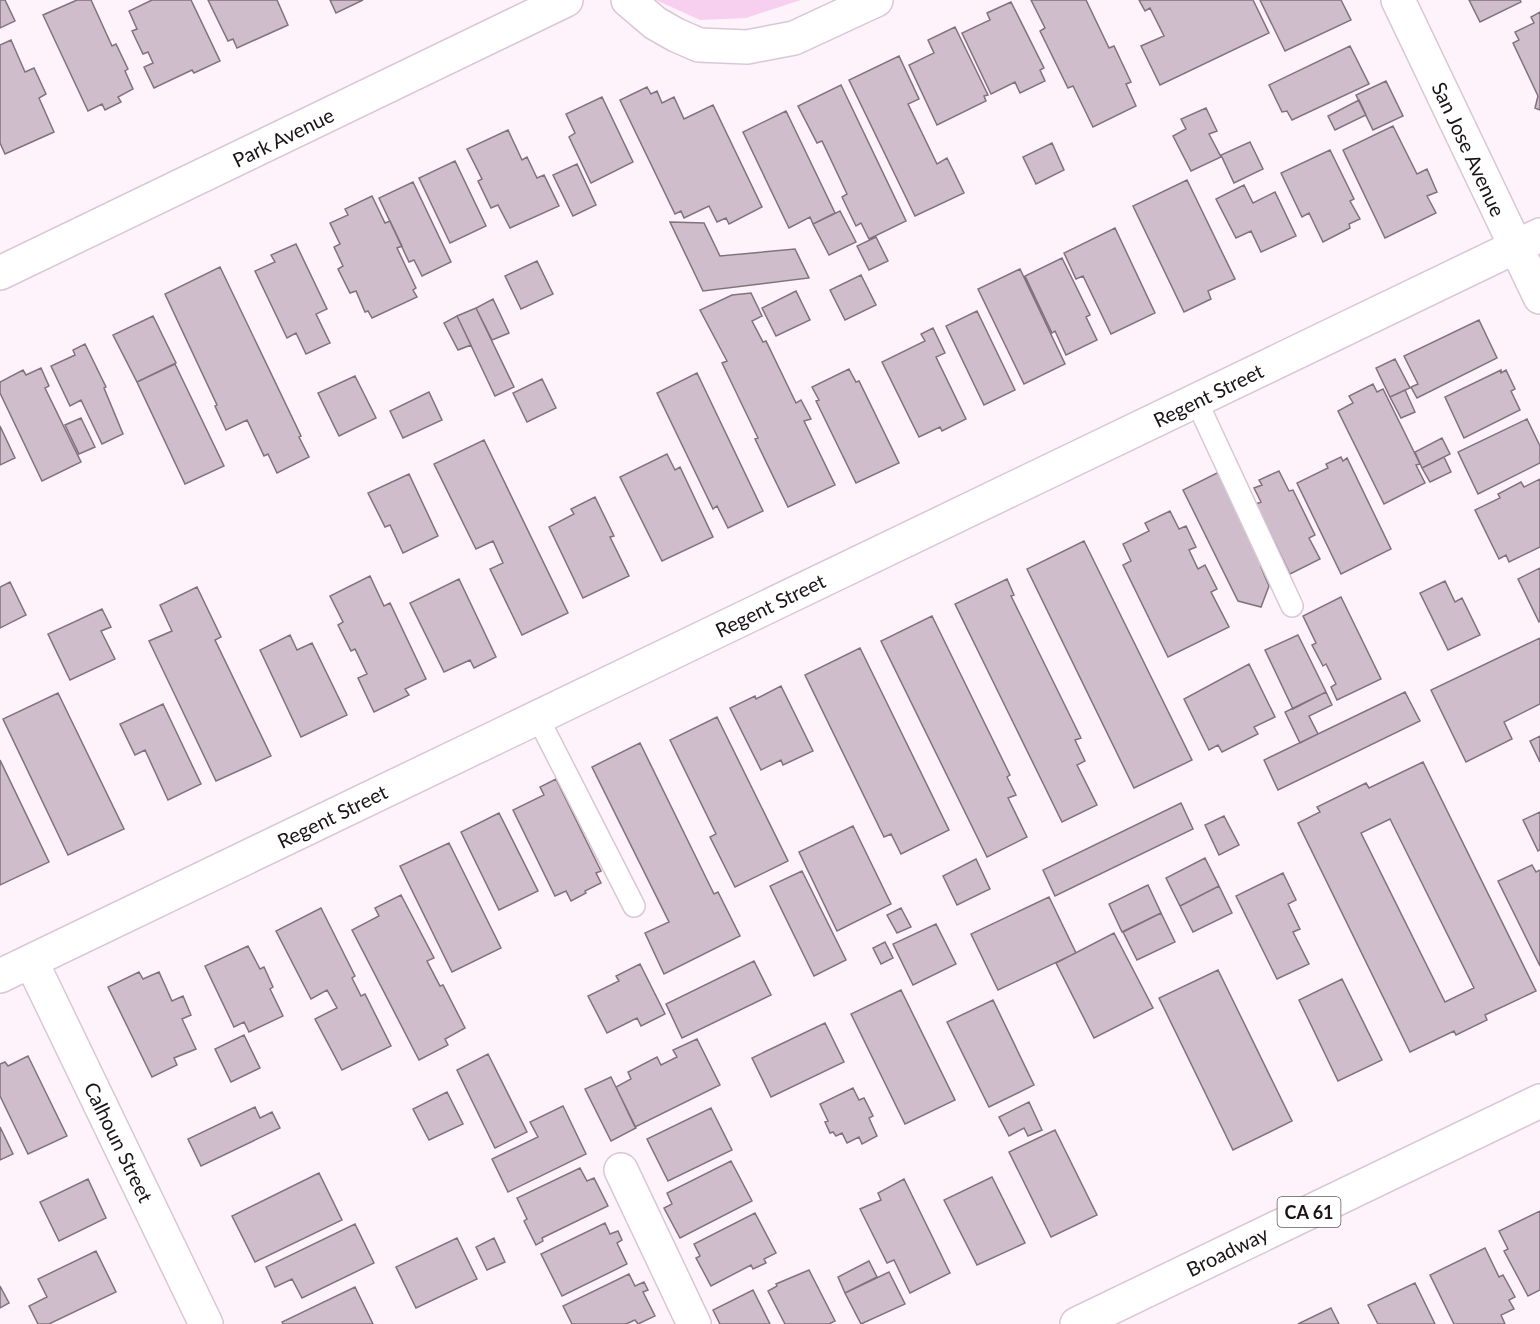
<svg xmlns="http://www.w3.org/2000/svg" width="1540" height="1324" viewBox="0 0 1540 1324" font-family="Lato,sans-serif">
  <style>
    .green { fill: #f7d0ef }
    .building { fill: #cfbdcb; stroke: #82727e; stroke-width: 1.5; fill-rule: evenodd }
    .lines { fill: none; stroke-linecap: round; stroke-linejoin: round }
    .lane-casing { stroke: #d9c7d5; stroke-width: 24 }
    .street-casing { stroke: #d9c7d5; stroke-width: 36 }
    .primary-casing { stroke: #d9c7d5; stroke-width: 36 }
    .lane { stroke: #fff; stroke-width: 21 }
    .street { stroke: #fff; stroke-width: 33 }
    .primary { stroke: #fff; stroke-width: 33 }
    .labels { text-anchor: middle; dominant-baseline: central; stroke-width: 4.5; stroke-linejoin: round; paint-order: stroke }
    .shield { fill: #fff; stroke: #5f5a5e; stroke-width: 1.5 }
    .shield-label { font-size: 18px; font-weight: bold; fill: #1a1419 }
    .street-label { font-size: 20px; fill: #1a1419; stroke: #fff }
  </style>
  <rect width="100%" height="100%" fill="#fef2fb"/>
  <path class="green" d="M656 0H801L746 18 700 20Z"/>
  <path class="building" d="M0 0H5L15 21 0 28Z
    M77 0H91L112 46 116 44 128 69 125 71 133 89 118 97 121 102 105 110 102 104 88 111 43 15Z
    M152 0H191L220 61 194 73 192 70 154 88 144 67 153 63 148 52 143 54 132 31 137 29 129 11Z
    M208 0H277L288 25 237 48 233 39 228 41Z
    M330 0H363L336 13Z
    M1031 0H1086L1109 48 1114 46 1131 82 1126 84 1136 106 1093 127 1073 86 1068 88 1040 31 1045 28Z
    M1139 0H1253L1269 33 1160 85 1141 46 1164 36 1150 8 1145 11Z
    M1260 0H1341L1351 20 1285 51Z
    M1469 0H1520L1521 2 1480 22Z
    M1011 2 1044 68 1040 70 1045 81 1020 93 1015 82 991 94 962 33 990 20 987 13Z
    M1540 12V110L1535 108 1538 96 1513 43 1519 40 1515 32 1534 23 1531 17Z
    M955 27 988 95 984 96 986 101 937 125 909 65 934 53 928 40Z
    M11 40 25 72 34 68 46 94 39 98 54 132 5 154 0 143V45Z
    M1350 46 1369 84 1292 120 1287 111 1282 112 1269 85Z
    M899 56 919 99 908 104 937 164 947 158 964 193 915 216 849 80Z
    M1386 81 1403 116 1373 130 1356 95Z
    M841 85 906 221 869 239 861 223 856 226 842 197 847 194 822 141 817 143 798 106Z
    M647 87 651 94 657 91 662 103 674 97 684 119 713 105 762 207 729 224 726 218 717 222 709 206 684 218 681 211 675 214 620 100Z
    M602 97 633 162 591 183 569 137 575 133 566 114Z
    M1359 100 1366 115 1335 130 1328 116Z
    M1206 108 1217 131 1209 134 1221 157 1191 171 1173 136 1186 129 1181 119Z
    M786 111 835 213 813 224 810 217 789 228 743 132Z
    M1393 126 1417 174 1427 169 1437 192 1427 196 1436 213 1385 238 1343 150Z
    M508 130 522 160 527 157 537 178 544 175 559 206 510 228 498 205 491 208 478 181 482 179 467 149Z
    M1250 142 1263 169 1234 183 1221 155Z
    M1052 143 1064 170 1036 184 1023 157Z
    M1330 150 1354 199 1350 201 1360 219 1349 224 1350 228 1323 242 1309 213 1302 217 1281 173Z
    M455 161 486 226 450 243 419 178Z
    M577 164 596 205 573 216 553 175Z
    M1187 180 1235 279 1208 291 1211 299 1184 312 1133 206Z
    M413 182 451 262 422 276 414 260 409 262 379 198Z
    M1244 185 1253 203 1275 192 1296 236 1261 252 1251 231 1236 238 1216 199Z
    M372 196 385 223 390 221 402 246 397 248 416 288 413 290 417 297 372 318 368 311 365 312 356 291 350 293 338 269 343 266 334 247 340 244 330 223 348 215 345 209Z
    M840 211 856 242 829 255 813 224Z
    M670 222 704 223 720 256 795 249 809 278 703 291Z
    M1115 228 1155 313 1111 334 1083 276 1076 279 1064 253Z
    M876 237 888 261 869 270 857 246Z
    M296 244 327 309 316 314 330 343 306 354 296 333 287 338 255 271 275 262 271 255Z
    M1062 258 1090 315 1086 317 1097 340 1066 355 1055 331 1052 333 1025 276Z
    M537 261 553 294 521 309 505 276Z
    M220 267 301 436 299 437 309 457 277 473 268 454 264 456 247 420 226 430 215 406 217 405 165 294Z
    M1020 269 1065 364 1024 384 978 289Z
    M861 275 876 305 845 320 830 290Z
    M796 291 810 320 776 336 762 308Z
    M751 293 762 316 752 321 763 342 766 341 796 403 801 400 811 419 804 421 835 485 788 507 755 439 758 438 722 363 727 361 700 310 732 295Z
    M493 299 509 333 492 340 476 308Z
    M476 308 514 387 495 396 457 316Z
    M977 311 1015 390 984 405 946 326Z
    M153 316 176 363 137 382 113 335Z
    M457 316 471 345 458 350 444 323Z
    M1479 320 1497 358 1417 398 1411 387 1418 384 1404 356Z
    M933 328 945 353 936 357 966 419 942 431 940 427 919 437 882 362 925 341 921 334Z
    M85 344 106 387 104 388 123 434 102 444 81 400 70 406 51 366 75 355 73 350Z
    M1395 359 1410 388 1390 397 1376 368Z
    M175 364 224 466 185 484 137 382Z
    M41 368 49 386 45 388 81 462 42 481 0 393V382L23 370 26 375Z
    M849 369 856 382 859 381 899 463 856 483 816 401 819 400 812 387Z
    M1501 370V373L1506 370 1515 389 1511 391 1520 410 1464 438 1445 397Z
    M697 373 763 511 728 528 717 506 713 509 657 393Z
    M355 376 376 418 339 436 318 393Z
    M542 379 556 408 527 422 513 393Z
    M1373 384 1377 392 1383 389 1420 464 1416 465 1425 483 1384 504 1338 411 1353 403 1349 396Z
    M1405 390 1415 412 1401 418 1390 397Z
    M429 392 442 420 403 438 390 411Z
    M81 418 95 447 79 454 65 425Z
    M1527 419 1540 446V463L1478 494 1458 452Z
    M0 426 15 458 0 465Z
    M1442 438 1450 454 1422 468 1415 452Z
    M484 440 568 613 522 635 490 569 503 563 493 541 476 549 434 464Z
    M667 454 675 470 680 467 713 537 662 561 620 477Z
    M1341 457 1343 461 1347 458 1391 549 1341 574 1297 483 1328 468 1326 464Z
    M1444 457 1451 472 1430 482 1422 468Z
    M1279 471 1289 491 1293 490 1315 535 1309 538 1320 559 1290 574 1256 504 1261 502 1254 488 1262 485 1259 480Z
    M1219 472 1262 561 1261 567 1269 586 1261 607 1238 601 1183 490Z
    M409 474 438 536 403 553 390 525 385 527 368 493Z
    M1540 479V547L1509 562 1506 555 1499 559 1475 510 1500 498 1498 494 1521 482 1524 487Z
    M595 497 614 536 610 537 629 576 583 598 549 527 574 514 571 509Z
    M1170 511 1179 529 1186 526 1196 547 1189 550 1198 569 1205 565 1217 589 1211 592 1229 627 1168 657 1123 565 1131 561 1123 544 1149 531 1145 523Z
    M1084 541 1192 760 1134 788 1027 569Z
    M1540 568V621L1539 622 1518 579Z
    M370 576 384 606 390 603 426 679 405 689 409 695 374 712 358 678 367 674 355 649 351 651 338 625 343 622 330 596Z
    M459 579 496 657 474 668 470 660 444 672 410 603Z
    M1007 579 1014 595 1011 596 1081 738 1075 740 1085 761 1077 765 1097 805 1062 822 955 604Z
    M1445 581 1455 602 1462 598 1480 635 1448 650 1420 593Z
    M10 582 26 615 0 628V587Z
    M197 587 221 637 215 640 271 756 216 781 149 641 172 631 160 605Z
    M1341 597 1381 679 1337 700 1331 687 1336 684 1326 664 1323 666 1312 645 1316 643 1303 616Z
    M102 609 111 627 101 631 115 659 70 680 48 634Z
    M932 616 1010 775 1007 777 1016 795 1008 798 1027 837 987 857 881 641Z
    M290 635 297 650 312 643 347 715 301 737 260 650Z
    M1298 635 1326 692 1293 709 1265 650Z
    M1540 638V704L1504 722 1512 739 1466 762 1431 690Z
    M860 648 949 830 901 854 891 834 884 837 805 675Z
    M1249 664 1275 717 1254 727 1258 734 1222 752 1218 745 1209 750 1184 699Z
    M781 686 813 751 783 765 781 760 761 770 730 708 755 696 756 699Z
    M1326 692 1332 705 1309 716 1318 734 1300 743 1285 712Z
    M1405 692 1420 721 1278 790 1264 760Z
    M58 693 124 829 68 855 3 719Z
    M163 704 201 784 168 800 145 750 135 755 120 724Z
    M717 717 788 861 735 887 710 837 716 834 670 740Z
    M1540 736V762L1530 741Z
    M640 743 714 894 718 892 740 936 664 974 645 933 669 922 592 767Z
    M0 760 49 862 0 885Z
    M1423 762 1536 991 1485 1015 1487 1020 1456 1035 1454 1031 1410 1052 1298 823 1320 812 1317 807 1366 783 1369 788ZM1390 819 1474 988 1445 1002 1361 833Z
    M556 779 601 871 596 873 601 883 585 891 586 893 571 901 566 891 555 896 513 810 544 795 540 787Z
    M1181 803 1193 829 1055 896 1043 870Z
    M1540 812V850L1538 851 1523 820Z
    M499 813 538 891 499 910 461 832Z
    M1224 816 1239 845 1219 855 1205 825Z
    M853 826 891 904 837 931 799 852Z
    M449 843 501 948 452 972 400 866Z
    M1205 858 1219 886 1180 906 1166 878Z
    M976 859 990 889 957 905 943 876Z
    M1532 865 1536 872 1540 870V966L1498 881Z
    M802 871 846 960 814 976 770 886Z
    M1283 873 1296 900 1288 904 1300 929 1293 932 1309 964 1277 979 1236 896Z
    M1148 885 1161 913 1122 932 1109 904Z
    M1219 886 1232 913 1193 932 1180 906Z
    M401 895 434 958 427 961 440 986 443 985 465 1028 445 1039 448 1045 419 1060 352 930 379 916 375 908Z
    M1049 897 1076 953 998 990 971 934Z
    M321 908 355 976 352 978 361 996 365 994 391 1046 342 1070 315 1019 337 1008 327 990 311 999 276 931Z
    M901 908 911 927 897 933 887 915Z
    M1161 913 1175 942 1137 960 1123 932Z
    M936 924 956 964 913 985 893 944Z
    M1114 933 1153 1008 1094 1038 1056 963Z
    M885 942 893 958 881 964 873 948Z
    M248 946 260 969 264 967 273 987 270 989 283 1016 249 1032 244 1022 234 1027 205 966Z
    M754 961 771 995 682 1038 666 1004Z
    M640 964 665 1014 641 1026 637 1018 607 1033 588 996 619 981 616 976Z
    M1218 970 1292 1121 1233 1150 1159 998Z
    M139 972 143 979 159 972 172 1001 183 996 191 1015 182 1019 196 1049 174 1058 177 1065 152 1077 108 987Z
    M1342 979 1382 1060 1338 1081 1299 1000Z
    M901 990 955 1100 905 1124 851 1014Z
    M993 1000 1034 1085 989 1107 947 1022Z
    M825 1023 844 1062 771 1097 752 1058Z
    M244 1035 260 1068 231 1082 215 1049Z
    M697 1039 720 1085 635 1127 616 1087 631 1079 628 1072 657 1057 661 1065 677 1057 673 1050Z
    M488 1054 527 1132 495 1148 457 1070Z
    M28 1056 67 1136 28 1154 0 1096V1064L5 1062 8 1066Z
    M611 1077 636 1128 611 1141 585 1089Z
    M853 1088 859 1100 864 1098 873 1116 869 1118 877 1136 862 1144 859 1137 847 1143 842 1133 836 1136 833 1132 830 1133 825 1122 828 1121 820 1104Z
    M447 1092 463 1124 429 1140 413 1109Z
    M1029 1102 1042 1130 1028 1136 1024 1128 1009 1136 999 1117Z
    M563 1106 586 1154 508 1192 492 1159 538 1137 530 1122Z
    M255 1107 260 1118 272 1112 280 1128 201 1166 188 1139Z
    M711 1108 732 1150 668 1181 647 1139Z
    M0 1127 13 1154 0 1160Z
    M1055 1130 1097 1215 1051 1237 1009 1152Z
    M731 1161 752 1201 680 1238 664 1208 672 1204 667 1193Z
    M580 1168 587 1181 594 1178 608 1206 542 1238 543 1241 536 1245 524 1221 527 1219 517 1198Z
    M319 1173 342 1220 255 1262 232 1216Z
    M992 1177 1025 1243 977 1265 944 1200Z
    M88 1179 106 1218 59 1241 40 1202Z
    M904 1179 950 1273 910 1293 894 1260 887 1263 860 1209 881 1200 878 1193Z
    M1540 1211V1290L1528 1296 1504 1251 1508 1249 1499 1231Z
    M755 1213 776 1253 764 1259 766 1263 753 1269 751 1265 711 1286 696 1258 700 1256 694 1244Z
    M605 1223 610 1234 618 1231 622 1240 617 1243 627 1264 562 1296 541 1254Z
    M355 1224 374 1263 302 1298 292 1279 275 1287 266 1267Z
    M457 1238 477 1279 416 1308 396 1267Z
    M494 1238 505 1262 487 1270 476 1247Z
    M1485 1248 1499 1277 1503 1275 1515 1297 1509 1300 1514 1309 1501 1315 1505 1324H1454L1430 1275Z
    M96 1251 116 1292 49 1324H38L29 1306 47 1297 38 1279Z
    M869 1261 877 1277 845 1293 838 1277Z
    M809 1270 835 1321 829 1324H785L768 1291 777 1286 776 1284Z
    M889 1272 905 1304 861 1324 845 1293Z
    M629 1274 635 1286 644 1282 648 1290 643 1292 655 1316 638 1324 635 1320 626 1324H572L563 1306Z
    M1415 1283 1435 1324H1378L1368 1305Z
    M0 1286 9 1303 0 1308Z
    M355 1287 373 1324H283L282 1322Z
    M753 1290 770 1324H720L713 1310Z
    M1331 1308 1339 1324H1298Z"/>
  <g class="lines">
    <g class="lane-casing">
      <path id="lane" d="M1196 400 1292 606
        M538 718 634 906"/>
    </g>
    <g class="street-casing">
      <path id="street" d="M628 0 655 23 676 35 699 45 747 47 794 38 876 0
        M1398 0 1540 297
        M0 273 566 0
        M31 961 206 1324
        M0 976 1540 235
        M621 1170 694 1324"/>
    </g>
    <g class="primary-casing">
      <path id="primary" d="M1077 1324 1540 1101"/>
    </g>
    <use href="#lane" class="lane"/>
    <use href="#street" class="street"/>
    <use href="#primary" class="primary"/>
  </g>
  <g class="labels">
    <rect class="shield" x="1277.5" y="1197" width="63" height="30" rx="4.5"/>
    <g class="shield-label">
      <text x="1309" y="1212">CA 61</text>
    </g>
    <g class="street-label">
      <text transform="translate(283 137) rotate(-26)">Park Avenue</text>
      <text transform="translate(1469 149) rotate(65)">San Jose Avenue</text>
      <text transform="translate(1208 395) rotate(-26)">Regent Street</text>
      <text transform="translate(770 605) rotate(-26)">Regent Street</text>
      <text transform="translate(332 816) rotate(-26)">Regent Street</text>
      <text transform="translate(119 1142) rotate(64)">Calhoun Street</text>
      <text transform="translate(1227 1251) rotate(-26)">Broadway</text>
    </g>
  </g>
</svg>
